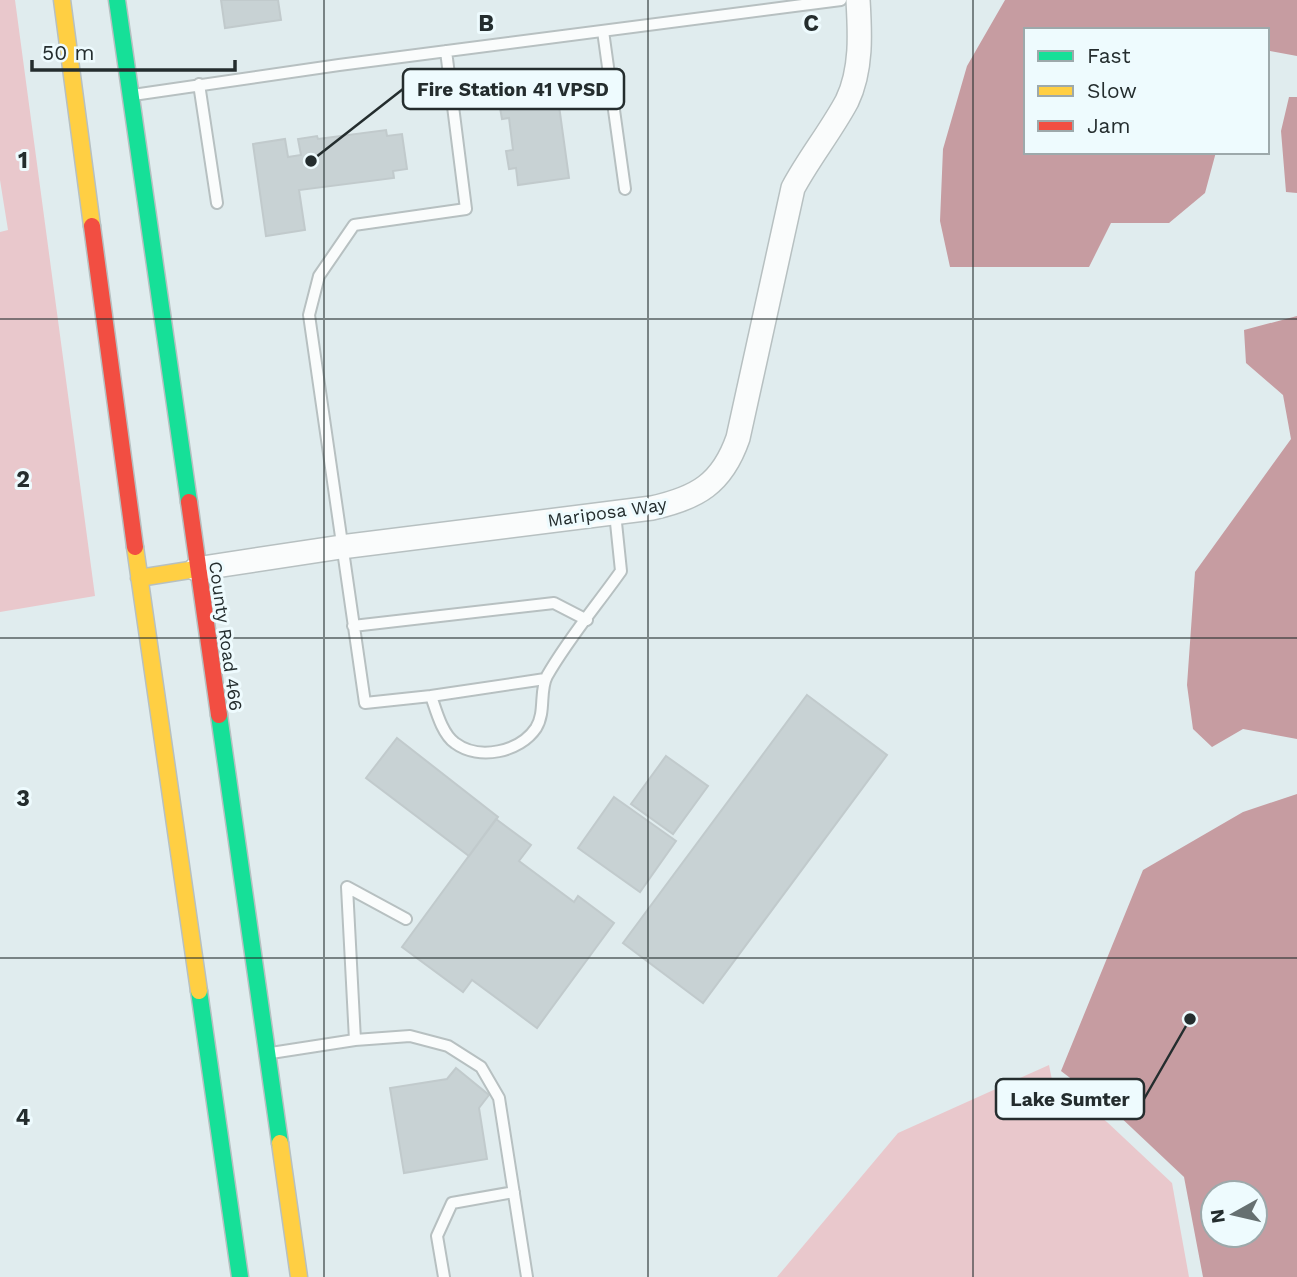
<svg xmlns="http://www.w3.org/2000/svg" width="1297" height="1277" viewBox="0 0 1297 1277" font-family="'Work Sans',sans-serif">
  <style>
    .green { fill: #e9c8cc }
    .water { fill: #c69ca1; fill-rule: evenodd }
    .building { fill: #c8d2d4; stroke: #c1cacc; stroke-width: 2 }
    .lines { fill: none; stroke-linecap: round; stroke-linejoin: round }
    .lane-casing { stroke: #b7c0c1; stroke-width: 14 }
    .street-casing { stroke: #b7c0c1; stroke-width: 26 }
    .fast-casing { stroke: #b7c0c1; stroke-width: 19 }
    .slow-casing { stroke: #b7c0c1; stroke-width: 19 }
    .jam-casing { stroke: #b7c0c1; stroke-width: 19 }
    .lane { stroke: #fafcfc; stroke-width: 10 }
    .street { stroke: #fafcfc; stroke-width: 23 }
    .fast { stroke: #16e098; stroke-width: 16 }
    .slow { stroke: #ffcf43; stroke-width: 16 }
    .jam { stroke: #f24e42; stroke-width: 16 }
    .grid { fill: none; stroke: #242d2e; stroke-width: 2; stroke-opacity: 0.55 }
    .labels { text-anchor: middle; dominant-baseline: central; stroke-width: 6; stroke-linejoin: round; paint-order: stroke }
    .street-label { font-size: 18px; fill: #242d2e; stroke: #eefbfe }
    .grid-label { font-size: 23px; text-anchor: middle; font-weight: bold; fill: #242d2e; stroke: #eefbfe; stroke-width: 6; stroke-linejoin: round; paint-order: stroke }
    .leader { fill: none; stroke: #242d2e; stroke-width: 2.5 }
    .callout-dot { fill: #242d2e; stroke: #eefbfe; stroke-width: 2.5 }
    .callout { fill: #eefbfe; stroke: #242d2e; stroke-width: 2.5 }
    .callout-label { font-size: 19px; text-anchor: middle; font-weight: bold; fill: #242d2e }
  </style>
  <rect width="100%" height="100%" fill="#e0ecee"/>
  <path class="green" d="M0 0H15L95 596 0 612V232L8 230 0 180Z
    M1049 1065 1052 1080 1107 1122 1172 1183 1189 1277H777L898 1133Z"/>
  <path class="water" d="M1005 0H1297V56L1270 51 1267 53V30H1026V152H1216L1205 193 1169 223H1111L1089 267H950L940 221 943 149 967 66Z
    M1289 97H1297V193L1286 192 1281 131Z
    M1297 316V739L1243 729 1212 747 1193 729 1187 685 1195 572 1291 439 1283 395 1246 363 1244 330Z
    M1297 794V1277H1203L1184 1177 1116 1113 1061 1071 1143 870 1243 812ZM1255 1193V1235H1213V1193Z"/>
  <path class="building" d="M221 0H278L281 20 225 28Z
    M555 77 569 178 518 185 516 168 509 169 506 151 513 150 509 118 502 119 499 102 506 101 504 84Z
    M386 130 387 136 402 134 407 169 393 171 394 178 299 190 305 230 266 236 253 144 285 139 288 157 301 155 298 139 317 136 318 139Z
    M807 695 887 755 703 1003 623 943Z
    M397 738 498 817 469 856 366 778Z
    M666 756 708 786 673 834 631 804Z
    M614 797 676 841 640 892 578 848Z
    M496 819 531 845 519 861 574 902 578 896 614 923 537 1028 472 980 463 992 402 947Z
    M456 1068 489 1095 479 1108 487 1159 404 1173 390 1088 447 1079Z"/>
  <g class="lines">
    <g class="lane-casing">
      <path id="lane" d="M603 31 625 189
        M446 51 466 209 354 225 319 276 309 315 365 703 431 696C436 710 442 734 455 743 479 761 520 752 536 728 546 712 539 691 547 676 568 639 597 605 621 571L615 513
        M199 84 217 203
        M133 95 339 65 841 0
        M353 626 554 603 587 620
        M431 696 545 679
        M347 887 355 1040 410 1036 448 1046 481 1067 499 1098 527 1277
        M347 887 406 919
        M271 1053 355 1040
        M444 1277 437 1236 452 1203 514 1192"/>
    </g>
    <g class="street-casing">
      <path id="street" d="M196 569 341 547 652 508C697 498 722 484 738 438L793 188C809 158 831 131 847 101 862 70 860 33 858 0"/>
    </g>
    <g class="fast-casing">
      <path id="fast" d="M117 0 189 502
        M219 715 280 1143
        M199 991 240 1277"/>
    </g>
    <g class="slow-casing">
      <path id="slow" d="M62 0 92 226
        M135 547 199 991
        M139 578 196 569
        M280 1143 299 1277"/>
    </g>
    <g class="jam-casing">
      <path id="jam" d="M92 226 135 547
        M189 502 219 715"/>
    </g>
    <use href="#lane" class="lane"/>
    <use href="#street" class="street"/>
    <use href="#fast" class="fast"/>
    <use href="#slow" class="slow"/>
    <use href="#jam" class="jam"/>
  </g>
  <path class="grid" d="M324 0V1277M648 0V1277M973 0V1277M0 319H1297M0 638H1297M0 958H1297"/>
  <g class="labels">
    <g class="street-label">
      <text transform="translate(607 512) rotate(-8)">Mariposa Way</text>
      <text transform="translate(226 636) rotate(82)">County Road 466</text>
    </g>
  </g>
  <g class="grid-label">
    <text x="486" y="31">B</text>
    <text x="811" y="31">C</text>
    <text x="23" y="168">1</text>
    <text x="23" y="487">2</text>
    <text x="23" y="806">3</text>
    <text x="23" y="1125">4</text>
  </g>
  <path class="leader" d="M311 161L403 89M1190 1019L1144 1099"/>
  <g class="callout-dot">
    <circle cx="311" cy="161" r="7"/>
    <circle cx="1190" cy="1019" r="7"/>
  </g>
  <g class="callout">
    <rect x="403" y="69" width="221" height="40" rx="7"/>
    <rect x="996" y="1079" width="148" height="40" rx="7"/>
  </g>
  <g class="callout-label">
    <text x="513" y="96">Fire Station 41 VPSD</text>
    <text x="1070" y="1106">Lake Sumter</text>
  </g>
  <rect x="1024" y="28" width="245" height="126" fill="#eefbfe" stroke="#9da9ab" stroke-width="2"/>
  <rect x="1038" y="51" width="35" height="10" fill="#16e098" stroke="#9da9ab" stroke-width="2"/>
  <text x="1087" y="63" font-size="21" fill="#242d2e">Fast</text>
  <rect x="1038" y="86" width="35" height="10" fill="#ffcf43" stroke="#9da9ab" stroke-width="2"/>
  <text x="1087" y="98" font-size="21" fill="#242d2e">Slow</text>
  <rect x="1038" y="121" width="35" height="10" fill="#f24e42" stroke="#9da9ab" stroke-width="2"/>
  <text x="1087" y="133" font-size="21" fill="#242d2e">Jam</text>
  <g transform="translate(1234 1214) rotate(262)"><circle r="33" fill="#eefbfe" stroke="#9da9ab" stroke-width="2"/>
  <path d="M0-5L12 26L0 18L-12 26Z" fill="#667071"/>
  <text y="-10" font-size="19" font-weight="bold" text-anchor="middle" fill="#242d2e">N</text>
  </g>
  <path d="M32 60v10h203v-10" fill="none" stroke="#242d2e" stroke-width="3.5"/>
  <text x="42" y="60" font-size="21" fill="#242d2e" stroke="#eefbfe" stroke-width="5" paint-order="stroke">50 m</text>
</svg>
